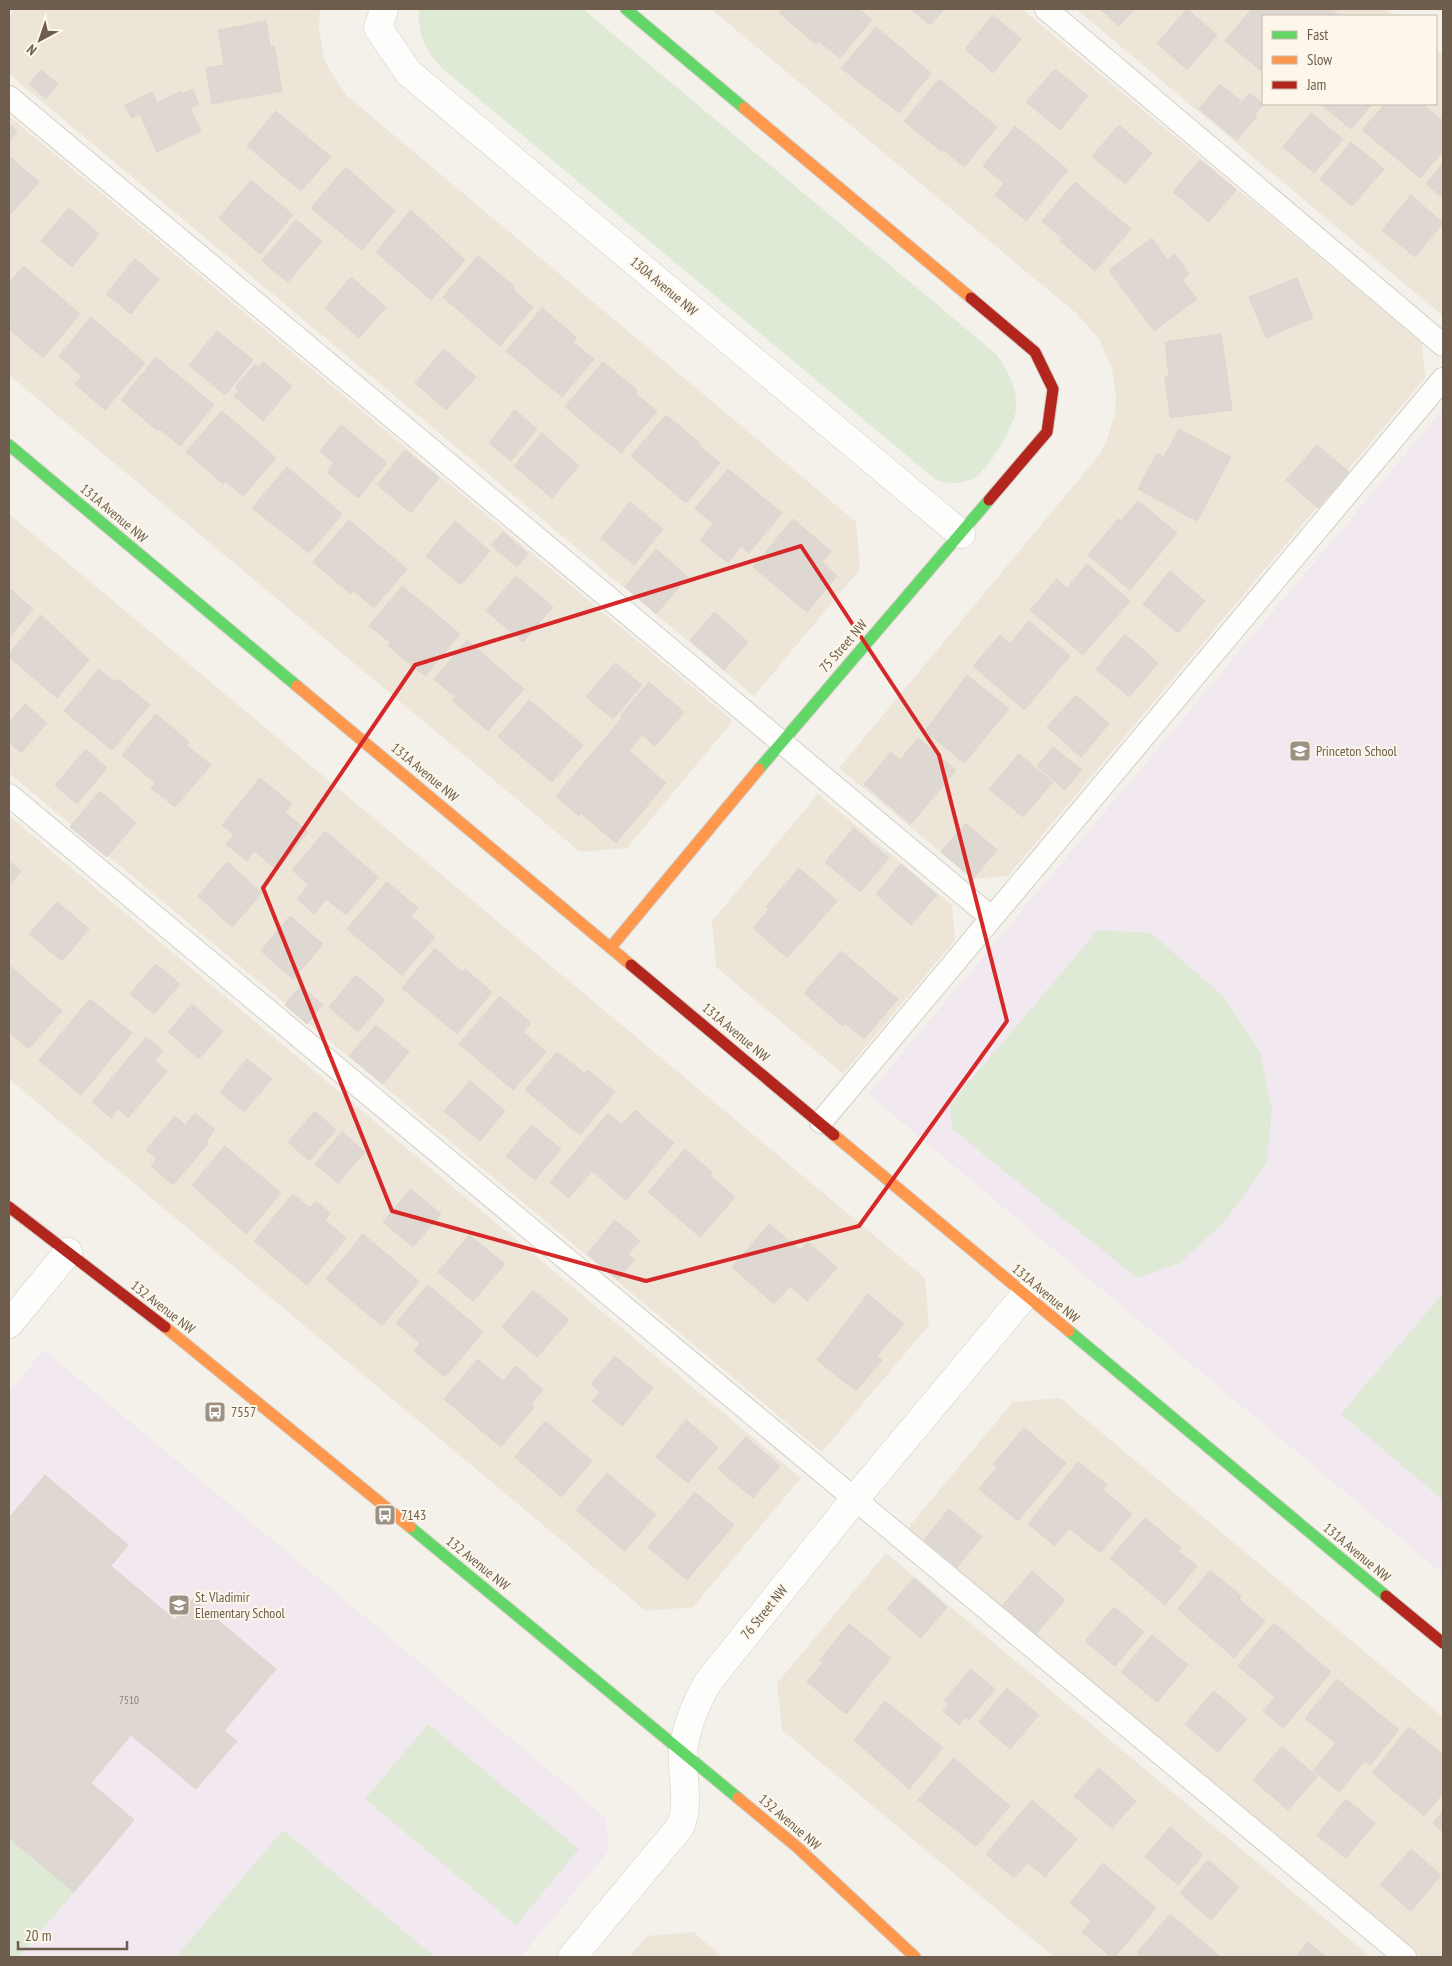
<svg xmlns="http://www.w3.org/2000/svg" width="1452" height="1966" viewBox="0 0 1452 1966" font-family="'PT Sans Narrow',sans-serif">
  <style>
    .residential { fill: #ede5d8 }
    .education { fill: #f2e8f0 }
    .green { fill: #dfead6 }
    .building { fill: #dfd8d2; stroke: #dcd6cd }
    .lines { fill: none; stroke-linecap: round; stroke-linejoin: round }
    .lane-casing { stroke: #d3cec8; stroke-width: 24 }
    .street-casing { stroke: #d3cec8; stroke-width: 29 }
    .fast-casing { stroke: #d2cdc5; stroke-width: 13 }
    .slow-casing { stroke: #d2cdc5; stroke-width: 13 }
    .jam-casing { stroke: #d2cdc5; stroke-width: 13 }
    .lane { stroke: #fdfdfc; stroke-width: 22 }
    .street { stroke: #fdfdfc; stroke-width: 28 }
    .fast { stroke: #63d668; stroke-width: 11 }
    .slow { stroke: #ff974d; stroke-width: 11 }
    .jam { stroke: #b3261e; stroke-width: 11 }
    .marked { fill: none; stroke: #d62828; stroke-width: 4; stroke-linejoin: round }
    .labels { text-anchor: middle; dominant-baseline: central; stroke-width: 4; stroke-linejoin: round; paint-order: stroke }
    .number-label { font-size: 11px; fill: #8c7e70 }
    .street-label { font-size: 14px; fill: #6e5d4d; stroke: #fcf7ea }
    .poi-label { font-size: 14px; fill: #6e5d4d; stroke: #fcf7ea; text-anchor: start }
  </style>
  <rect width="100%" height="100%" fill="#f4f1ea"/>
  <path class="residential" d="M15 9H320L319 28 324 58 330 71 347 96 856 522 860 569 754 696 9 74V16Z
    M711 9H1022L1422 343 1425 378 1008 876 973 879 839 768 1100 454 1107 440 1115 413 1116 398 1112 369 1099 339 1077 314Z
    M1076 9H1387L1396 16H1263V104H1436V49L1443 56V316Z
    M9 116 733 721 627 848 580 852 9 375Z
    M9 514 925 1278 929 1325 822 1452 9 773Z
    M818 794 952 905 955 940 843 1074 716 967 712 921Z
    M9 816 801 1478 693 1607 646 1611 9 1079Z
    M1060 1398 1443 1717V1957H1421L907 1529 1013 1402Z
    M886 1553 1159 1781 1371 1957H1054L782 1730 777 1683Z
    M693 1932 723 1957H629L647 1936Z"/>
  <path class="education" d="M1443 409V1574L868 1094Z
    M44 1350 605 1817 609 1850 521 1957H9V1392Z"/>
  <path class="green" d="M419 9H583L995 353C1008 370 1018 388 1016 410 1014 427 989 469 974 478 962 485 949 484 936 480L444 70C426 53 417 34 419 9Z
    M1098 930 1151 933 1224 997 1260 1052 1272 1110 1267 1162 1226 1220 1180 1263 1137 1278 952 1129 950 1104Z
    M1443 1293V1500L1341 1414Z
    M428 1724 579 1849 516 1925 365 1799Z
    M283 1830 435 1957H176Z
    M9 1838 74 1892 19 1957H9Z"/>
  <path class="building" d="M783 9H859L872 20 840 58 819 41 816 44 779 13Z
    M911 9H944L930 25Z
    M1100 9H1134L1119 26Z
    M1187 9 1217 35 1187 70 1157 43Z
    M1252 9H1331L1340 16H1263V72L1225 41Z
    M993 15 1021 39 993 73 965 49Z
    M266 21 270 47 274 46 282 91 212 104 206 68 224 65 218 30Z
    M876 27 931 73 899 113 841 68Z
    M1055 69 1088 96 1060 130 1026 102Z
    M41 70 58 84 46 99 29 84Z
    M939 79 997 127 964 167 944 150 942 152 904 121Z
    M1220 84 1242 102 1250 93 1263 104 1255 114 1257 116 1237 140 1199 109Z
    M192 89 199 104 190 108 201 131 157 152 140 114 132 118 125 105 152 92 157 103 181 91 182 94Z
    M1321 104H1372L1351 129Z
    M1385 104H1415L1419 107 1422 104 1443 121V151L1420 178 1362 130Z
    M276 111 331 157 301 191 247 146Z
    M1311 113 1343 139 1314 173 1283 147Z
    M9 124 17 131 9 141Z
    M1119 125 1152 153 1125 184 1092 156Z
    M1015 126 1068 170 1026 221 995 195 1004 183 983 166Z
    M1351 142 1384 169 1352 206 1320 179Z
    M9 156 39 182 9 216Z
    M1200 160 1236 190 1209 222 1173 192Z
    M1443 163V198L1426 184Z
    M346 167 395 211 362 250 311 208Z
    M251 180 293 215 260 254 219 218Z
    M1075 182 1131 229 1095 271 1060 241 1062 238 1042 221Z
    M1411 195 1443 223 1415 257 1382 230Z
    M69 208 99 234 72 267 41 241Z
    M411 210 465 260 431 300 376 252Z
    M296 220 322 241 288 282 262 261Z
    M1152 238 1167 260 1175 254 1189 274 1182 280 1197 299 1154 331 1109 270Z
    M478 256 515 287 513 290 533 307 500 346 443 297Z
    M135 259 159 279 131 314 106 294Z
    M24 266 80 314 43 358 9 329 12 323 9 321V283Z
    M351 277 386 307 359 338 325 308Z
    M1297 278 1313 318 1266 338 1249 297Z
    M542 308 577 338 573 342 594 359 562 397 506 351Z
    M91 317 145 363 105 410 75 384 82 376 59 356Z
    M217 331 253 360 225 395 189 365Z
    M1221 334 1232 410 1170 418 1165 376H1169L1165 342Z
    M444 349 476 377 446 410 415 383Z
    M156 357 214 405 180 446 160 429 158 431 121 400Z
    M263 362 292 386 263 421 234 396 239 390 235 387 255 364 259 368Z
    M603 362 637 390 635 393 657 411 621 453 565 407Z
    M515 410 537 429 511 461 489 443Z
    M222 411 276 458 243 496 225 481 223 484 186 452Z
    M666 415 701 444 699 446 720 463 686 503 631 456Z
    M341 425 387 463 358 498 327 472 334 463 320 451Z
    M1179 429 1231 457 1197 521 1138 489 1157 453 1164 457Z
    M542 433 579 466 552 498 514 466Z
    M1317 445 1349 472 1318 508 1286 480Z
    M405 450 439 478 411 513 377 485Z
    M287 467 342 514 309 553 252 508Z
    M728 469 782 513 749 553 741 546 728 563 700 540 713 524 695 508Z
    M1138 501 1177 533 1130 590 1088 555 1118 519 1121 521Z
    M630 502 663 529 634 565 601 538Z
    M793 519 831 551 822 562 837 576 807 612 753 567Z
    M349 520 407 569 374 608 353 590 351 594 313 562Z
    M455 521 490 551 461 585 426 556Z
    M503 532 528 554 517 567 491 545Z
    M656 549 688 577 656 614 625 587Z
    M1087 564 1130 601 1083 655 1030 610 1057 579 1067 588Z
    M1170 571 1205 601 1178 633 1143 604Z
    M516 576 553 607 523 642 486 611Z
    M402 586 460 634 425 676 388 646 391 643 369 626Z
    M9 588 33 609 9 637Z
    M714 612 748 642 724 670 690 640Z
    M41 615 89 660 57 698 9 657V654Z
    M1029 621 1070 656 1024 710 973 666 1000 635 1010 644Z
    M1125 634 1158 663 1129 697 1096 669Z
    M467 640 524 689 488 731 452 700 455 697 434 679Z
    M615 663 642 685 613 719 586 697Z
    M99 669 115 682 118 679 150 705 112 750 64 711Z
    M967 675 1009 709 964 763 925 731Z
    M649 682 684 712 655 746 642 735 629 751 666 783 616 843 581 813 579 816 556 796 622 718 620 716Z
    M1076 695 1109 724 1081 757 1047 727Z
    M529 700 583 745 552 782 498 737Z
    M25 704 47 723 21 753 9 742V723Z
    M156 714 189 742 186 745 211 765 175 807 151 788 155 783 122 755Z
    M918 738 956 770 911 824 864 784 891 752 900 760Z
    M1053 747 1082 770 1065 790 1037 766Z
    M86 749 107 768 77 804 55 785Z
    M1019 754 1053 782 1023 817 989 789Z
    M260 778 292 804 285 812 308 832 277 870 254 851 247 861 226 844 234 835 222 825Z
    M100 791 136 823 107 857 70 827Z
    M966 823 997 850 973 879 941 852Z
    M854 828 889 858 860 892 825 862Z
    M325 831 378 877 346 915 326 899 314 914 297 899 309 885 292 870Z
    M9 861 21 871 9 886Z
    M227 862 262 893 232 927 198 896Z
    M901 864 937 895 911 925 876 894Z
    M799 868 837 901 787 958 753 928 769 909 766 907Z
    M387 882 418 908 411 916 435 937 402 975 347 929Z
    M57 902 89 929 62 961 29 934Z
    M290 916 323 944 293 979 261 951Z
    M435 948 462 972 465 969 492 992 457 1034 402 988Z
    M841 951 898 999 864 1039 845 1023 842 1026 804 993Z
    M156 964 180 984 154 1014 130 994Z
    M9 965 62 1011 29 1049 11 1034 9 1035Z
    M356 975 385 1000 358 1032 329 1007Z
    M300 986 323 1005 307 1024 285 1005Z
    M500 996 531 1023 523 1032 546 1052 513 1090 459 1044Z
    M90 999 132 1033 81 1095 39 1060Z
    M192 1004 223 1031 199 1059 168 1032Z
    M376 1025 409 1052 383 1084 349 1056Z
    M146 1037 163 1051 155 1061 167 1071 128 1118 118 1109 111 1118 92 1102Z
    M557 1052 584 1073 587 1070 615 1092 580 1135 525 1090Z
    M247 1059 272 1079 244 1112 220 1092Z
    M470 1081 505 1111 480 1141 444 1111Z
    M635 1110 674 1143 626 1200 592 1171 569 1198 550 1182 608 1113 622 1125Z
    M315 1111 336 1130 309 1161 288 1142Z
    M195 1113 215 1130 206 1141 208 1144 173 1185 151 1166 157 1159 146 1150 175 1116 185 1125Z
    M532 1125 561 1149 535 1180 506 1156Z
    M342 1132 365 1152 338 1183 315 1164Z
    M225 1146 281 1193 246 1234 192 1185Z
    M685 1149 713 1173 710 1176 735 1197 700 1237 648 1192Z
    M411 1189 441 1214 413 1247 383 1222Z
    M293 1194 310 1208 316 1201 330 1213 325 1220 346 1238 307 1285 254 1241Z
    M615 1220 640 1241 628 1254 635 1259 618 1280 587 1254Z
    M769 1224 800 1250 808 1242 837 1268 807 1301 790 1286 774 1304 732 1267Z
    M363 1234 419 1281 382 1326 326 1279Z
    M469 1235 505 1264 473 1301 438 1272Z
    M428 1285 483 1332 445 1377 414 1351 420 1343 396 1323Z
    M533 1290 569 1320 537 1357 502 1327Z
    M868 1294 904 1324 877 1356 882 1360 856 1391 817 1360Z
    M615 1356 653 1388 622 1426 592 1401 600 1392 591 1384Z
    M478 1359 503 1381 516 1366 543 1390 531 1403 534 1407 501 1447 444 1399Z
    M686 1420 718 1447 688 1483 656 1457Z
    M545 1421 592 1461 561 1497 515 1457Z
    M1024 1428 1066 1463 1018 1521 979 1489 997 1467 993 1464Z
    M746 1437 780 1466 753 1498 718 1469Z
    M1078 1462 1107 1485 1103 1490 1132 1514 1100 1553 1069 1528 1055 1546 1028 1524Z
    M607 1473 656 1515 625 1551 576 1510Z
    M45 1475 128 1545 111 1566 175 1620 193 1599 276 1669 224 1731 237 1741 196 1789 131 1735 91 1783 134 1820 74 1892 9 1838V1518Z
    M695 1492 734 1525 687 1580 648 1547Z
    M949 1509 982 1537 957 1567 924 1540Z
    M1145 1518 1181 1548 1178 1551 1197 1566 1165 1605 1110 1558Z
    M1210 1570 1241 1596 1239 1599 1265 1621 1234 1658 1178 1609Z
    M1032 1571 1065 1600 1035 1635 1002 1606Z
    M914 1578 947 1607 921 1638 887 1609Z
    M1114 1607 1144 1632 1115 1666 1085 1641Z
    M1274 1623 1331 1672 1283 1728 1263 1711 1275 1697 1238 1666Z
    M849 1624 891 1658 846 1714 807 1682 823 1662 820 1660Z
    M1152 1635 1188 1665 1157 1702 1121 1672Z
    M971 1669 995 1689 969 1720 965 1717 959 1725 943 1711 949 1704 944 1701Z
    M1337 1679 1399 1730 1370 1765 1365 1761 1339 1792 1313 1771 1336 1743 1305 1718Z
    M1007 1688 1039 1715 1010 1749 979 1722Z
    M1214 1691 1247 1719 1218 1752 1185 1724Z
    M885 1701 943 1748 909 1789 854 1740Z
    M1409 1727 1443 1755V1793L1424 1816 1372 1773Z
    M1282 1746 1317 1777 1288 1810 1253 1780Z
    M954 1758 1010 1806 976 1846 918 1800Z
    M1099 1768 1136 1801 1112 1828 1074 1796Z
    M1346 1799 1375 1823 1346 1858 1317 1835Z
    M1032 1800 1077 1839 1045 1877 1028 1863 1014 1878 986 1854Z
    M1443 1811V1832L1433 1823Z
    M1170 1827 1203 1855 1178 1885 1145 1857Z
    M1411 1849 1441 1875 1411 1911 1380 1885Z
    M1208 1860 1239 1887 1211 1920 1180 1893Z
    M1103 1863 1156 1908 1115 1957H1111L1082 1932 1091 1920 1070 1903Z
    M1170 1914 1221 1957H1142L1137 1953Z
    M1308 1942 1326 1957H1296Z"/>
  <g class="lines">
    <g class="lane-casing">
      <path id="lane" d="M1046 9 1443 345
        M9 97 992 918
        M9 795 1405 1957
        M821 1122 1443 379"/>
    </g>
    <g class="street-casing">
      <path id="street" d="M384 9 378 28 409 73 961 534
        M9 1324 68 1252
        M572 1957 680 1827C691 1801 681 1777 683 1751 686 1727 696 1703 708 1682L854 1500 1025 1295"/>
    </g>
    <g class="fast-casing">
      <path id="fast" d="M626 9 744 108
        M9 445 297 686
        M759 769 989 500
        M1069 1331 1386 1596
        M410 1527 738 1798"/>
    </g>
    <g class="slow-casing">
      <path id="slow" d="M744 108 971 298
        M297 686 631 965
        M611 947 759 769
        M834 1135 1069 1331
        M165 1327 410 1527
        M738 1798 797 1847 915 1957"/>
    </g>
    <g class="jam-casing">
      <path id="jam" d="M971 298 1035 352 1053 389 1047 432 989 500
        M631 965 834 1135
        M9 1207 165 1327
        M1386 1596 1443 1643"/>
    </g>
    <use href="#lane" class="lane"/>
    <use href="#street" class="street"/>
    <use href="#fast" class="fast"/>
    <use href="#slow" class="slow"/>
    <use href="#jam" class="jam"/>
  </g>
  <path class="marked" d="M801 546 939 755 1007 1021 859 1226 646 1281 392 1211 263 888 415 665Z"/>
  <defs>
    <g id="school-square" transform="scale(1.125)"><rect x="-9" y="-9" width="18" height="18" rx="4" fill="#9d9184" stroke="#fcf7ea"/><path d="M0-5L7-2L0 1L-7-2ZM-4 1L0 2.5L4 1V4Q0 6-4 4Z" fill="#fff"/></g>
    <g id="bus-square" transform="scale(1.125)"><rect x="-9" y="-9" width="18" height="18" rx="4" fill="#9d9184" stroke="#fcf7ea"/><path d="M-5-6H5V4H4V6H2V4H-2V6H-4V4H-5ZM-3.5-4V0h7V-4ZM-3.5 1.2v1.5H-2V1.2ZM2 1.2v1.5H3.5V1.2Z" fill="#fff"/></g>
  </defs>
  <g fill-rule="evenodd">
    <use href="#school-square" x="1300" y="751"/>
    <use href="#bus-square" x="215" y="1412"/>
    <use href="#bus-square" x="385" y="1515"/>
    <use href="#school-square" x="179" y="1605"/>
  </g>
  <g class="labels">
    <g class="number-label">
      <text x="129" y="1700">7510</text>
    </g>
    <g class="street-label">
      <text transform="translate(664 286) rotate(40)">130A Avenue NW</text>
      <text transform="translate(114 513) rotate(40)">131A Avenue NW</text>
      <text transform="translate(843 646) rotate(-49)">75 Street NW</text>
      <text transform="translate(425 772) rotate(40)">131A Avenue NW</text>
      <text transform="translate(736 1032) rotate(40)">131A Avenue NW</text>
      <text transform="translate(1046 1293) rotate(40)">131A Avenue NW</text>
      <text transform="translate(163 1307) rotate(38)">132 Avenue NW</text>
      <text transform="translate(1357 1552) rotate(40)">131A Avenue NW</text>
      <text transform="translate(478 1563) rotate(39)">132 Avenue NW</text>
      <text transform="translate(764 1612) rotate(-51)">76 Street NW</text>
      <text transform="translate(790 1822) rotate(41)">132 Avenue NW</text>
    </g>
    <g class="poi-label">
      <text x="1316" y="751">Princeton School</text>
      <text x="231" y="1412">7557</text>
      <text x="401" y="1515">7143</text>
      <text x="195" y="1597">St. Vladimir<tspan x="195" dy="16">Elementary School</tspan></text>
    </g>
  </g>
  <rect width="1452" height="1966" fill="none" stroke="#6e5d4d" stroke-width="20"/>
  <rect x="1262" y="15" width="175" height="90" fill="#fcf7ea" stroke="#c3b9ab"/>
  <rect x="1272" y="31" width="25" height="8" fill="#63d668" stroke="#c3b9ab"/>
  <text x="1307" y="40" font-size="15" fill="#6e5d4d">Fast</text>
  <rect x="1272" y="56" width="25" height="8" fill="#ff974d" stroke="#c3b9ab"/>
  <text x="1307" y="65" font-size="15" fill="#6e5d4d">Slow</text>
  <rect x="1272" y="81" width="25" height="8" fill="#b3261e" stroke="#c3b9ab"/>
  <text x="1307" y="90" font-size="15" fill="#6e5d4d">Jam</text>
  <g transform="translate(40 40) rotate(220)" stroke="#fcf7ea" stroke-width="4" paint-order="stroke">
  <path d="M0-4L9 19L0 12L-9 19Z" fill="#6e5d4d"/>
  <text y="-8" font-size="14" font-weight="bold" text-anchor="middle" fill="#6e5d4d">N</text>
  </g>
  <path d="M18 1941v8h109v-8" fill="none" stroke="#6e5d4d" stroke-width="2.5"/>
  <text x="25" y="1941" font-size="15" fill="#6e5d4d" stroke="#fcf7ea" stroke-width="4" paint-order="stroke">20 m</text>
</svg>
